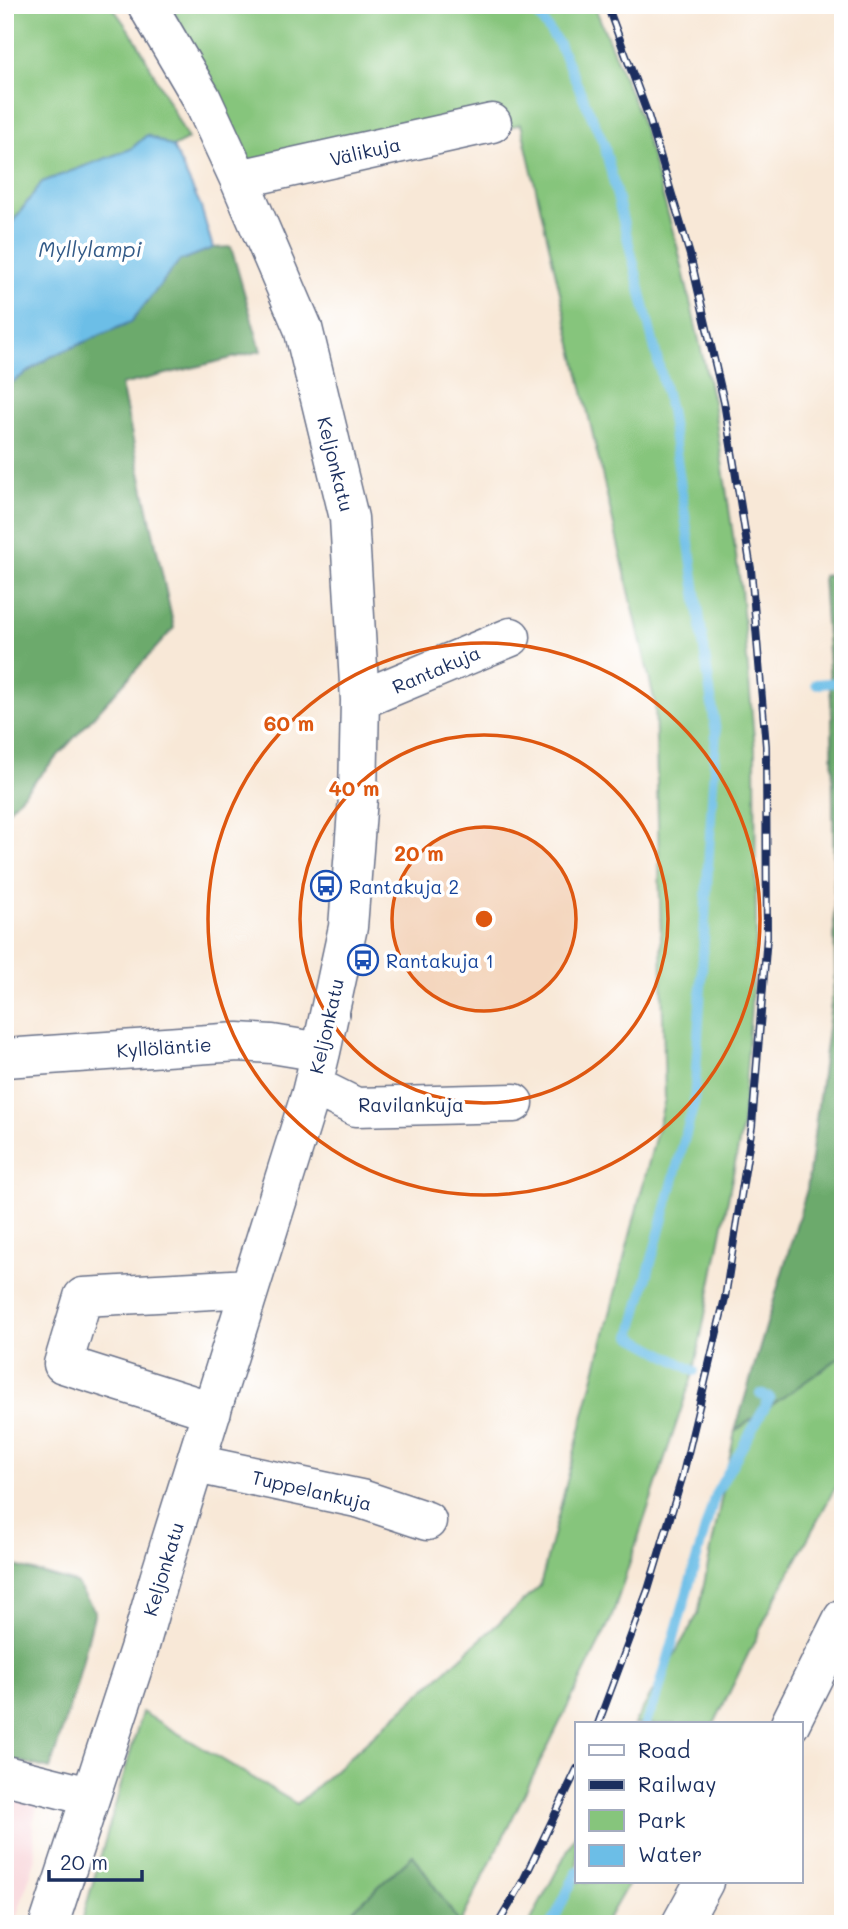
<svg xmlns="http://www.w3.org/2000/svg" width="848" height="1929" viewBox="0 0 848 1929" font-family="Mali,sans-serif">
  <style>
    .built { fill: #f7cfd4 }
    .green { fill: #86c57c; stroke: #507a6d; stroke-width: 2 }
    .forest { fill: #6caa6c; stroke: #446c65; stroke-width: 2 }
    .water { fill: #6cbee7; stroke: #4476a2; stroke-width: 2 }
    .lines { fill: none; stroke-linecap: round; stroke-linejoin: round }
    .stream { stroke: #6cbee7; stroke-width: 10 }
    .minor-casing { stroke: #687088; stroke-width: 41 }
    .highway-casing { stroke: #687088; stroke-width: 41 }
    .minor { stroke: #fff; stroke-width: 38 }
    .highway { stroke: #fff; stroke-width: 38 }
    .rail-casing { stroke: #1b2f5e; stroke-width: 8 }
    .rail { stroke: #fff; stroke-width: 5; stroke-dasharray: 16; stroke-linecap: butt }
    .ring { fill: none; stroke: #de5710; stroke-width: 3.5 }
    .labels { text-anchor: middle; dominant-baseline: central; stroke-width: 7; stroke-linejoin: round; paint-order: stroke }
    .street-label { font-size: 19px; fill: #1b2f5e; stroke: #fff }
    .transit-label { font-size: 19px; fill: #164399; stroke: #fff; text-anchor: start }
    .water-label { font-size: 21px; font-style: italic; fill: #335a87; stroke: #fff }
    .centre { fill: #de5710; stroke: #fff; stroke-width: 3.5 }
    .ring-label { font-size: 21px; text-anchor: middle; font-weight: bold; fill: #de5710; stroke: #fff; stroke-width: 7; stroke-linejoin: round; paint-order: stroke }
  </style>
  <rect width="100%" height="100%" fill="#fff"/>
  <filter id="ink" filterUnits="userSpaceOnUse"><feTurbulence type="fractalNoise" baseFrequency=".0143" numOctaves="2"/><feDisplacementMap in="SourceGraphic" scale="14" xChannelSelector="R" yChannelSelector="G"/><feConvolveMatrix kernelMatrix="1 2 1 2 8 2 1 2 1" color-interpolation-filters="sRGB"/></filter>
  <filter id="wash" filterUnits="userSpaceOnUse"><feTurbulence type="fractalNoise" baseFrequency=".00686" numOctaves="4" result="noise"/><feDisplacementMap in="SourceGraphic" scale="28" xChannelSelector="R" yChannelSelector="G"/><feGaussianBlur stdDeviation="1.57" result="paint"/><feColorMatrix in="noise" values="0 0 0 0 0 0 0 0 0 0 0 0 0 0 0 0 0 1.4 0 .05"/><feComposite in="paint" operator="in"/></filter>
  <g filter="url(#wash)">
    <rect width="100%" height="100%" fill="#f8e8d7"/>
    <path class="built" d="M5 1765 45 1774 33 1824 36 1858 14 1924H5Z"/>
    <path class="green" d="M5 5H111L136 40 188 139 173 147 147 135 131 149 42 182 10 225V266L5 274Z
      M179 5H594L639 114 678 249 713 401 741 589 755 750 756 937 742 1128 694 1371 611 1619 460 1924 413 1855 338 1924H81L142 1712 297 1804 540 1586 665 1099 655 703 521 124 263 187 173 10Z
      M843 1355V1469L836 1486 771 1607 714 1724H634L698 1614 735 1431Z
      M577 1832V1882H629L605 1924H529Z"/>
    <path class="forest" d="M231 247 261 351 121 385 174 628 5 814V387L50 357 131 322 179 261 213 248Z
      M843 574V1355L735 1431 807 1189 835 974 832 716 823 576Z
      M5 1563 76 1583 95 1611 77 1683 50 1769 5 1758Z
      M413 1855 460 1924H338Z"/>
    <path class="water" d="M147 135 173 147 200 204 213 248 179 261 131 322 50 357 5 387V274L10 266V226L42 182 131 149Z"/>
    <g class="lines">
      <path class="stream" d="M531 5 559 44 604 144 670 410 716 733 694 1104 631 1336 694 1371
        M816 684 843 682
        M645 1724 656 1700 715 1495 770 1398 760 1394
        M552 1924 577 1871"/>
    </g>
  </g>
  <g filter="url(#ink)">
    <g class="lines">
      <g class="minor-casing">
        <path id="minor" d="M239 179 492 123
          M360 700 511 637
          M5 1058 238 1042 272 1044 321 1052
          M311 1093H328L356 1107 514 1103
          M212 1411 63 1364 83 1297 250 1288
          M196 1464 361 1499 427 1521
          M5 1775 89 1796
          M49 1924 139 1649 159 1579 311 1093 321 1052 348 927 358 798 360 700 349 518 303 328 239 179 201 97 147 5"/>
      </g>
      <g class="highway-casing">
        <path id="highway" d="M790 1724 843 1618
          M681 1924 704 1882"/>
      </g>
      <use href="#minor" class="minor"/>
      <use href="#highway" class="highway"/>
      <g class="rail-casing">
        <path id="rail" d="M598 1724 648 1590 682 1478 725 1298 752 1126 767 936 766 746 751 569 724 402 690 255 648 115 607 5
          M498 1924 523 1881 577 1769"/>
      </g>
      <use href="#rail" class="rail"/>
    </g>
  </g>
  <circle cx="484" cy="919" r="92" fill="#de5710" fill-opacity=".12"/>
  <g class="ring">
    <circle cx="484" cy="919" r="92"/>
    <circle cx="484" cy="919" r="184"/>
    <circle cx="484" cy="919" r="276"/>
  </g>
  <defs>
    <g id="bus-ring" transform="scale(1.575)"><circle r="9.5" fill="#fff" stroke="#1a4fb4" stroke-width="1.5"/><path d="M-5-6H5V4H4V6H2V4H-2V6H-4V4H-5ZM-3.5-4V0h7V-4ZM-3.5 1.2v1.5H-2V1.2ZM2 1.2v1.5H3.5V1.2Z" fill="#1a4fb4"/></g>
  </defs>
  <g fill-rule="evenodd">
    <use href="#bus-ring" x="326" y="886"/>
    <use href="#bus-ring" x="363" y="960"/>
  </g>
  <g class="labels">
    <g class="street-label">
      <text transform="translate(365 151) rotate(-13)">Välikuja</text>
      <text transform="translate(336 464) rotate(76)">Keljonkatu</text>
      <text transform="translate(436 669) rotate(-23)">Rantakuja</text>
      <text transform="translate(326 1026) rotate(-77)">Keljonkatu</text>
      <text transform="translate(164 1047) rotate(-4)">Kyllöläntie</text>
      <text x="411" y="1104">Ravilankuja</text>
      <text transform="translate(312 1490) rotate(13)">Tuppelankuja</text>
      <text transform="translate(163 1569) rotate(-73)">Keljonkatu</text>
    </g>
    <g class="transit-label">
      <text x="349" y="886">Rantakuja 2</text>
      <text x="386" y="960">Rantakuja 1</text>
    </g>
    <g class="water-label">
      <text x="90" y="248">Myllylampi</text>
    </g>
  </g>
  <circle cx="484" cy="919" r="10" class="centre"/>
  <g class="ring-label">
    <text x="289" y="731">60 m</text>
    <text x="354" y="796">40 m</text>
    <text x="419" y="861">20 m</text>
  </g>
  <rect width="848" height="1929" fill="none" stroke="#fff" stroke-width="28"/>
  <rect x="575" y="1722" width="228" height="161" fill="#ffffff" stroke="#a4acbf" stroke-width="2"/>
  <rect x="589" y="1745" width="35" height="10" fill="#ffffff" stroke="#a4acbf" stroke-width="2"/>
  <text x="638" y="1758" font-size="21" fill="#1b2f5e">Road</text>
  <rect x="589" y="1780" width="35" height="10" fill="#1b2f5e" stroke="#a4acbf" stroke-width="2"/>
  <text x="638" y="1792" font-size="21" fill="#1b2f5e">Railway</text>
  <rect x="589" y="1810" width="35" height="21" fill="#86c57c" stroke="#a4acbf" stroke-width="2"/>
  <text x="638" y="1828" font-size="21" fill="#1b2f5e">Park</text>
  <rect x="589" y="1845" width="35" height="21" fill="#6cbee7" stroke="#a4acbf" stroke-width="2"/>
  <text x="638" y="1862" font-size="21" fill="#1b2f5e">Water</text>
  <path d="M49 1870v10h93v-10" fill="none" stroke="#1b2f5e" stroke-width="3.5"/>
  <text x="60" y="1870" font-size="21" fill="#1b2f5e" stroke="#ffffff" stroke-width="5" paint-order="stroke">20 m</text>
</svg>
